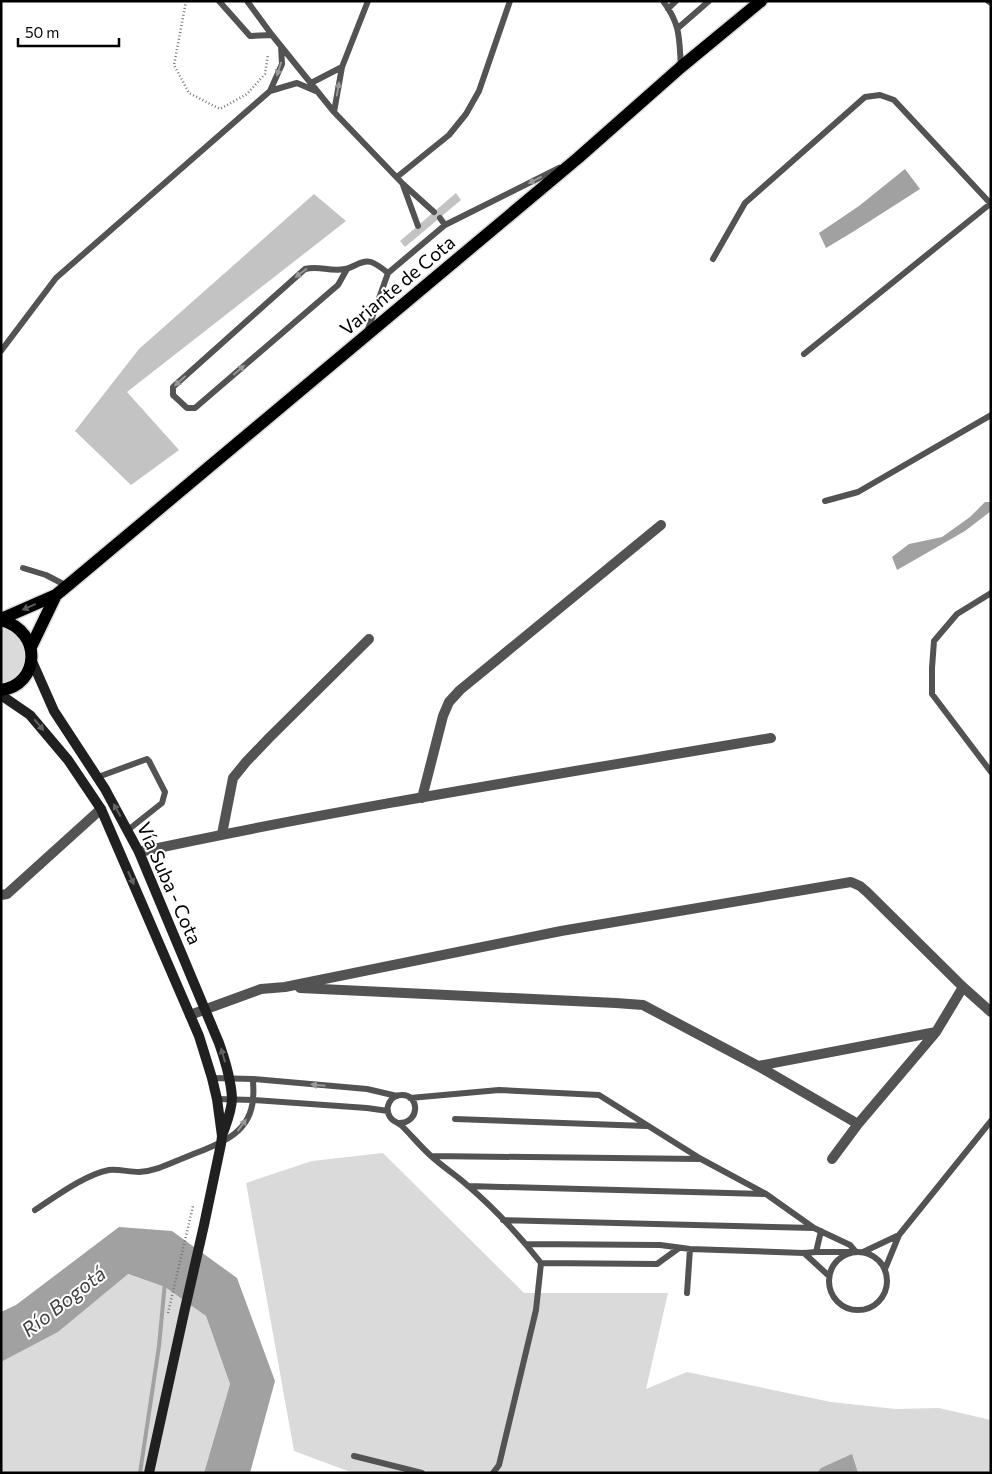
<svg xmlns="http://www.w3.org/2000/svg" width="992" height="1474" viewBox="0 0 992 1474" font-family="Commissioner,sans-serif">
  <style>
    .green { fill: #dadada }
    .water { fill: #a1a1a1 }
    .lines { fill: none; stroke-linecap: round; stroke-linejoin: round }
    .stream { stroke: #a1a1a1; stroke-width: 4 }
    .building { fill: #c3c3c3 }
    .primary-casing { stroke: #dbdbdb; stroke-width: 15 }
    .path { stroke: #757575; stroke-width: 2.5; stroke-dasharray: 1 2.5; stroke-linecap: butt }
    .lane { stroke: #535353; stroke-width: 6 }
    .street { stroke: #535353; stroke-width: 10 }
    .secondary { stroke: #202020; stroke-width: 10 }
    .primary { stroke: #000; stroke-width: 12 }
    .oneway { fill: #989898 }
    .oneway2 { fill: #595959 }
    .oneway3 { fill: #636363 }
    .labels { text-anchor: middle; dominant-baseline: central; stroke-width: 4; stroke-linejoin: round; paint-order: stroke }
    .street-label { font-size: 19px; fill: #000; stroke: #fff }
    .water-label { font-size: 20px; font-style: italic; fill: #424242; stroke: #fff }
  </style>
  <rect width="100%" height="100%" fill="#fff"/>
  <path class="green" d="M1 626C21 630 33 655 21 672 16 679 9 682 1 685Z
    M383 1153 524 1293H668L646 1389 687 1372 831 1402 896 1409 939 1408 991 1420V1473H353L294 1451 246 1183 312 1161Z
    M127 1274 165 1287 206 1316 230 1384 204 1473H1V1362L58 1332Z"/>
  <path class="water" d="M905 169 920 189 856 230 826 248 819 233 859 206Z
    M985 502H991V511L965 531 897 570 892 557 909 544 942 537 970 517Z
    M119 1227 172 1231 237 1278 275 1381 250 1473H204L230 1384 206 1316 165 1287 128 1274 58 1332 1 1362V1312L16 1305Z
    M852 1454 858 1473H817L821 1468Z"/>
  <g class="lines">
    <path class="stream" d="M140 1473 159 1346 165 1282"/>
  </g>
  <path class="building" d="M456 193 461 200 405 247 400 241Z
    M314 194 346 221 127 392 179 450 131 485 75 431 139 349Z"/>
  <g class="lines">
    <g class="primary-casing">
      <path id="primary" d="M1 619 56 595 67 586 578 158 681 67 761 1
        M1 620C43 631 40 685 1 690
        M31 647 56 595"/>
    </g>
    <path class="path" d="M186 1 174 65 189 93 220 109 247 94 265 74 268 55
      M168 1313 193 1206"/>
    <path class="lane" d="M219 1 250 36 272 35
      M247 1 272 35 334 112 403 184 434 212
      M663 1C681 25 679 38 681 67
      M988 1 991 3
      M668 9 676 1
      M678 28 709 1
      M311 83 342 67
      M270 91 282 64 281 46
      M334 112 342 67 368 1
      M397 177 449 135 466 114 479 91 510 1
      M403 185 418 226
      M440 218 445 225
      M713 259 745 203 865 97 880 95 894 100 991 204
      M347 269 338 285 195 408H187L173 395V387L305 269C319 265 329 272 345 269 353 268 362 259 371 262 377 264 383 269 388 273
      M367 332 388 273 445 225 559 168
      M1 351 56 278 270 91 297 83 318 92
      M804 354 990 204
      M825 501 858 492 991 415
      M23 568 46 575 67 586
      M991 593 957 614 934 641 932 668V694L991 772
      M98 777 147 759 149 761 165 792 162 803 128 830
      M212 1078 253 1079 367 1089 397 1096
      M410 1098 499 1090 599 1095 701 1159 766 1194 814 1228 850 1245 856 1252
      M217 1099 253 1100 367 1108 388 1111
      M455 1119 646 1126
      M399 1123C420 1123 420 1095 402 1095 390 1095 384 1108 390 1117 393 1122 398 1122 402 1126 412 1136 421 1147 431 1156 443 1167 456 1175 467 1185 494 1208 519 1235 541 1263L536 1310 499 1465 493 1473
      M431 1156 700 1159
      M468 1186 764 1194
      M35 1210C55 1197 86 1174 109 1170 119 1169 129 1172 139 1172 156 1171 171 1163 186 1157 215 1145 251 1136 253 1098 254 1092 253 1085 253 1079
      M503 1220 814 1228
      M526 1244 660 1245 690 1249 804 1253 816 1252H856
      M829 1281a29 29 0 1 1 58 0a29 29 0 1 1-58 0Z
      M816 1252 821 1231
      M863 1252 899 1235
      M804 1253 829 1276
      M541 1263 657 1264 679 1248
      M885 1269 899 1235 991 1121
      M687 1293 690 1249
      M354 1456 422 1473"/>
    <path class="street" d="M422 798 443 716 449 702 460 690 661 525
      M222 834 233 778 246 762 269 738 369 639
      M139 852C348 807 560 774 771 738
      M1 895 7 894 101 809
      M300 988 616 1003 643 1005 758 1066 858 1124
      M190 1015 261 989 285 987 561 931 851 882 860 886 867 892 963 987 991 1012
      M758 1066 936 1032
      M832 1159 858 1124 936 1032 963 987"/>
    <path class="secondary" d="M31 659 54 711 105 789 139 852 219 1043C225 1060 231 1079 232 1098 232 1110 227 1122 223 1133
      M1 695 30 715 68 760 101 809 199 1036 212 1078 217 1099 222 1136 221 1144 204 1225 184 1313 149 1473"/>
    <use href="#primary" class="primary"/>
  </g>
  <defs><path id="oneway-solid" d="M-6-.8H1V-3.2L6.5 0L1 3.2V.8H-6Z" transform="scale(1.25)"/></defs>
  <g class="oneway">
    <use href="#oneway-solid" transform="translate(279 69) rotate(108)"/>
    <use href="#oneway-solid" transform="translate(338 89) rotate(-80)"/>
    <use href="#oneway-solid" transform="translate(535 180) rotate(153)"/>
    <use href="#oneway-solid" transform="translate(301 273) rotate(143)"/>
    <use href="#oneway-solid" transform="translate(239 370) rotate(-41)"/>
    <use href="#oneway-solid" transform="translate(180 381) rotate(138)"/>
    <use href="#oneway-solid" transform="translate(318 1085) rotate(-175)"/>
    <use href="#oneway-solid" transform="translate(242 1125) rotate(-54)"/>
  </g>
  <use class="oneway2" href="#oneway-solid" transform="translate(29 607) rotate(156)"/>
  <g class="oneway3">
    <use href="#oneway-solid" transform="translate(39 725) rotate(50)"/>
    <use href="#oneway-solid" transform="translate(117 810) rotate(-119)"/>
    <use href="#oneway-solid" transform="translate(131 878) rotate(66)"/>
    <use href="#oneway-solid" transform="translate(223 1055) rotate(-106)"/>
  </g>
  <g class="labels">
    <g class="street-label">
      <text transform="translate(397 285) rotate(-40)">Variante de Cota</text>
      <text transform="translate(170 883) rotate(66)">Vía Suba - Cota</text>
    </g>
    <g class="water-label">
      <text transform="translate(63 1301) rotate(-38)">Río Bogotá</text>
    </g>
  </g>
  <rect width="992" height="1474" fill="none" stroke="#000000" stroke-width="5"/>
  <path d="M18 38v8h101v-8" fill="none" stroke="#000000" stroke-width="2.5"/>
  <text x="25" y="38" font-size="15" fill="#000000" stroke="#ffffff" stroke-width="4" paint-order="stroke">50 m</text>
</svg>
